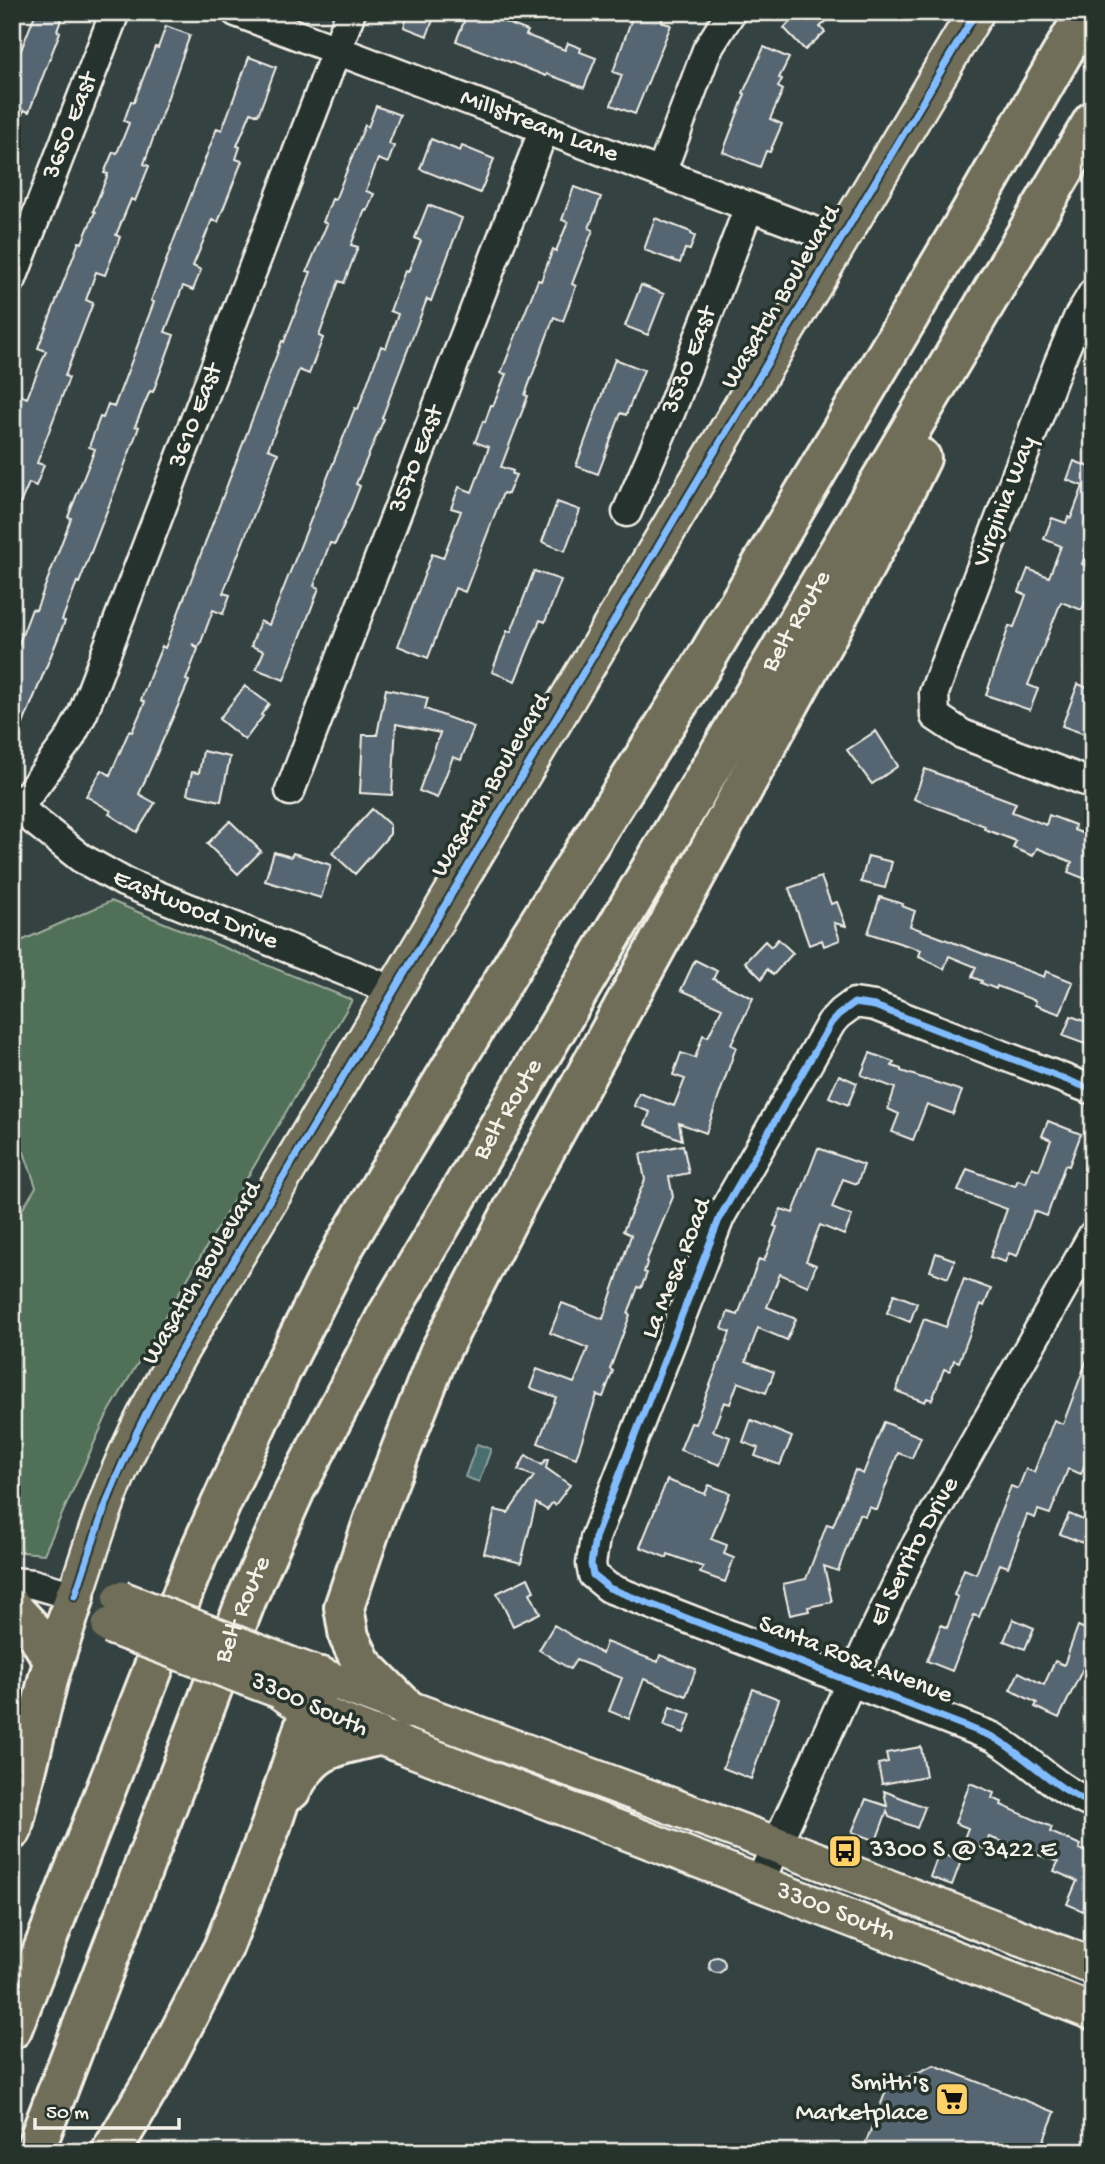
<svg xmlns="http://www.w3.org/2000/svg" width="1105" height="2164" viewBox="0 0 1105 2164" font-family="'Gochi Hand',sans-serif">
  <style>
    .green { fill: #517058; stroke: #a2b0a0; stroke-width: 2 }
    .water { fill: #4b6e71; stroke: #8fa2a1; stroke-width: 2 }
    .building { fill: #556571; stroke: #f4f1e8; stroke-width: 2 }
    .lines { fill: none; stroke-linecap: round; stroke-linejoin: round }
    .minor-casing { stroke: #f4f1e8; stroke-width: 33 }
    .major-casing { stroke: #f4f1e8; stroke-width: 40 }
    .highway-casing { stroke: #f4f1e8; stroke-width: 44 }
    .minor { stroke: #26332d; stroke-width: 28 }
    .major { stroke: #706e59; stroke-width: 35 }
    .highway { stroke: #706e59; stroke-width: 38 }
    .major-bridge-casing { stroke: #f4f1e8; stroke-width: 40; stroke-linecap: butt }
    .major-bridge { stroke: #706e59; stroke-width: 35 }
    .cycleway-casing { stroke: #26332d; stroke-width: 11 }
    .cycleway { stroke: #80bcff; stroke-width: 7 }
    .labels { text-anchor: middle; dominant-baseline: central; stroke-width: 7; stroke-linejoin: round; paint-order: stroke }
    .street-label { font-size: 26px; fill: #f4f1e8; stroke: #26332d }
    .poi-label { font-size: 26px; fill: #f4f1e8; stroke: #26332d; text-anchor: start }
  </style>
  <rect width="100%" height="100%" fill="#344241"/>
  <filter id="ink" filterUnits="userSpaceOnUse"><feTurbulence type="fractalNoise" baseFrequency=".0143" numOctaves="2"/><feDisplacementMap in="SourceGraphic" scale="14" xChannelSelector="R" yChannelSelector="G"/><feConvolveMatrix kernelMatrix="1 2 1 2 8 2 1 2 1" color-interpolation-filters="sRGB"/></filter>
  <g filter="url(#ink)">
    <path class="green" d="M111 901 352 1000 106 1417 44 1554 12 1551V1226L36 1187 24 1152 12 1146V945Z"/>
    <path class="water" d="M477 1444 491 1449 479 1482 465 1477Z"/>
    <path class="building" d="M36 12H64L57 31 60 32 29 112 24 110 12 136V73Z
      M409 12H436L427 36 404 27Z
      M468 12H478L528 31 526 35 565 50 568 43 581 48 580 52 596 58 584 88 547 74 546 76 456 41Z
      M634 12H665L661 22 671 25 635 114 611 105 622 75 613 72Z
      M799 12H836L820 27 825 32 805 50 784 28Z
      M166 26 190 35 144 164 149 166 135 201 131 199 116 235 120 237 105 275 96 272 86 300 93 303 65 376 69 378 37 463 44 465 36 486 29 483 12 522V415L20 395 27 398 46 351 38 348 79 242 82 243 95 212 93 211 108 174 104 173 113 152 117 153 129 123 124 121 131 101 134 102 155 47 158 48Z
      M764 47 789 58 779 78 782 79 778 87 783 90 770 119 782 124 770 152 766 151 760 167 723 152 745 94 743 93Z
      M249 57 276 67 258 115 251 112 237 146 240 147 236 159 242 161 218 222 212 220 193 266 201 270 193 290 183 286 165 332 174 335 153 392 150 391 135 426 139 427 122 472 79 583 77 582 62 620 65 621 12 751V662L32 609 36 610 71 518 68 517 95 449 89 447 100 417 103 418 108 404 114 407 154 302 151 301 175 237 217 128 222 130Z
      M376 106 400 115 389 144 394 146 388 163 378 159 366 191 374 194 367 211 365 210 351 245 358 247 344 283 339 281 319 336 323 338 309 374 299 370 268 449 278 453 223 593 230 595 223 614 213 610 200 645 198 647 192 644 198 649 186 680 189 681 139 794 155 803 137 832 109 814 111 811 86 796 102 770 110 775 129 731 132 732 145 702 141 700 151 673 162 646 165 648 282 341 284 342 311 272 307 271 327 224 323 222 332 199 335 200 365 125 368 127Z
      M431 139 460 151 462 146 494 159 480 193 420 169Z
      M574 187 601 197 589 228 593 230 572 284 576 286 563 321 554 317 525 395 528 396 501 467 513 471 512 474 516 475 508 494 503 493 465 592 455 588 428 658 398 646 432 554 443 558 461 511 451 508 459 487 472 492 489 447 475 442 483 421 485 422 491 405 493 406 506 374 501 373 538 280 541 281 553 249 556 251 568 222 562 220Z
      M428 205 462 218 431 301 427 299 382 418 384 419 356 484 360 486 351 509 335 544 330 543 314 586 319 588 284 680 256 669 264 651 251 646 260 621 269 625 355 408 358 409 381 346 386 348 398 314 390 311 405 271 408 272 421 241 415 238Z
      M655 218 691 232V234L695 236 690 250 685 249 680 263 644 250Z
      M641 285 664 294 648 335 625 326Z
      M615 359 644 370 626 415 621 413 598 474 576 466Z
      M1074 461 1090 467 1093 464V535L1082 564 1093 569V596L1088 595 1082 610 1061 602 1028 685 1038 689 1030 710 986 695 1009 626 1014 627 1026 595 1019 592 1028 569 1049 577 1061 546 1044 539 1052 518 1066 523 1068 517 1071 518 1083 486 1067 480Z
      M557 502 580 510 565 551 542 542Z
      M534 571 561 580 545 622 540 620 515 681 492 672 507 631 511 632Z
      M1078 684 1093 690V737L1062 726Z
      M245 686 269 704 261 715 263 716 245 740 219 719Z
      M386 689 428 698 425 709 474 727 461 760 453 757 437 798 419 791 440 733 396 724 392 795 360 793 363 735H377Z
      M876 731 898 766 872 784 847 750Z
      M203 751 230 757 221 801 187 794 192 772 199 773Z
      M925 769 1016 803 1012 812 1046 825 1049 815 1075 825 1074 830 1093 837V867L1088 880 1068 872 1072 862 1037 848 1033 856 1013 848 1016 841 984 829 985 826 914 799Z
      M372 809 390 825V834L355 874 332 853Z
      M230 821 261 851 238 874 207 844Z
      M274 852 291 857 293 853 331 865 321 898 265 881Z
      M868 856 892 862 885 888 861 882Z
      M821 877 831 904 837 902 846 926 834 923 840 940 824 946 822 940 809 945 789 888Z
      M880 897 903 904 902 906 915 911 910 926 1044 977 1046 971 1073 982 1060 1014 1035 1005 1036 1001 997 986 996 989 981 983 982 981 972 977 976 967 949 956 944 969 919 956 921 950 868 933Z
      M778 939 793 953 773 975 767 969 762 979 745 962 765 941 771 947Z
      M695 960 717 971 713 979 753 998 731 1045 736 1047 706 1133 679 1123 682 1140 645 1125 650 1112 634 1106 639 1093 674 1106 685 1079 673 1075 681 1053 695 1058 703 1035 708 1037 722 1008 681 990Z
      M1071 1016 1092 1024 1085 1044 1063 1036Z
      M870 1053 894 1062 892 1066 901 1069V1071L962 1091 953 1114 927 1104 913 1140 892 1132 899 1114 888 1109 895 1088 861 1075Z
      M839 1075 857 1083 848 1105 829 1097Z
      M1048 1121 1081 1134 1069 1166 1065 1165 1047 1216 1034 1211 1017 1256 1009 1253 1005 1262 990 1257 1007 1209 958 1191 967 1169 1015 1186 1018 1180 1026 1183 1032 1167 1039 1170 1051 1140 1042 1136Z
      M683 1145 689 1173 669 1177 673 1197 646 1262 647 1263 644 1272 647 1273 641 1288 638 1287 628 1314 630 1315 610 1369 613 1371 603 1397 597 1395 576 1458 538 1443 556 1397 530 1388 537 1369 574 1383 588 1348 550 1333 562 1303 603 1319 631 1235 623 1231 645 1180 640 1154Z
      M818 1148 864 1165 857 1184 843 1179 832 1208 852 1216 844 1235 820 1225 806 1261 816 1265 808 1286 780 1274 767 1307 796 1319 787 1340 758 1328 746 1361 774 1372 766 1393 738 1382 730 1404 724 1402 713 1431 730 1437 720 1465 680 1450 691 1423 695 1424 727 1341 730 1332 722 1329 728 1312 738 1315 759 1259 764 1261 777 1227 774 1226 781 1209 793 1213Z
      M936 1253 955 1260 948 1278 930 1271Z
      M964 1279 991 1289 984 1306 981 1304 959 1362 954 1360 950 1371 944 1369 932 1400 927 1398 925 1402 896 1391 924 1319 946 1327Z
      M894 1294 917 1303 910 1322 887 1313Z
      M1091 1349 1093 1443 1081 1474 1068 1469 1050 1514 1038 1510 1035 1518 1027 1515 1008 1567 1000 1564 979 1617 974 1615 952 1671 927 1661 941 1625 947 1628 958 1597 954 1595 964 1569 976 1574 1011 1486 1018 1489 1026 1469 1034 1472 1054 1420 1063 1424Z
      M751 1420 792 1437 780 1465 755 1456 758 1448 743 1442Z
      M884 1422 921 1437 912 1458 898 1453 877 1510 869 1507 865 1516 859 1514 838 1571 824 1566 832 1602 808 1607 809 1611 790 1615 783 1584 806 1579 827 1524 833 1526 855 1470 863 1474Z
      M526 1455 542 1465 546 1459H548L546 1468 570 1485 555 1505 552 1503 547 1510 536 1503 521 1563 484 1553 495 1510 508 1513 534 1476 518 1470Z
      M667 1480 705 1494 709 1485 730 1493 711 1539 727 1545 724 1554 734 1558 725 1582 700 1573 703 1567 668 1554 667 1558 640 1547Z
      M1069 1514 1093 1524V1547L1060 1534Z
      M528 1578 534 1591 530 1593 540 1613 513 1626 497 1593Z
      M1013 1619 1034 1628 1025 1649 1004 1641Z
      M554 1625 602 1654 606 1642 658 1662 660 1655 696 1669 686 1696 644 1679 629 1719 609 1711 622 1678 576 1660 570 1669 539 1650Z
      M1078 1626 1093 1632V1648L1059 1718 1035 1707 1037 1703 1010 1690 1019 1672 1044 1685 1055 1661 1064 1665Z
      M753 1689 779 1699 751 1779 723 1768Z
      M670 1707 691 1714 684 1733 664 1726Z
      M921 1747 926 1776 882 1784 878 1764 888 1762 886 1753Z
      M970 1783 994 1793 992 1798 1002 1802 1001 1805 1052 1827 1050 1832 1081 1845 1079 1849 1089 1853 1093 1845V1888L1083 1911 1067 1904 1077 1881 1054 1871 1058 1862 989 1837 984 1849 963 1841 968 1828 955 1823Z
      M884 1791 925 1807 917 1828 889 1817 887 1811 876 1841 852 1832 866 1799 887 1806Z
      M939 1853 961 1861 952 1885 930 1877Z
      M709 1965a8 8 0 1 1 16 0a8 8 0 1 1-16 0Z
      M934 2065 1055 2112 1039 2152H862L888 2086Z"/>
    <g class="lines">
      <g class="minor-casing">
        <g id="minor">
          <path id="s1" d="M236 12 840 241"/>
          <path d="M661 173 707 50 731 12"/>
          <path id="s2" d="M12 279 115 12"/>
          <path d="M1093 293 1078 318 1058 365 938 682 934 693 935 716 962 734 1093 784"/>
          <path id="s3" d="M627 512 670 413 749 207"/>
          <path id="s4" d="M290 791 544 129"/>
          <path id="s5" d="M12 803 81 858 124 882 394 991"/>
          <path id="s6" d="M19 807 70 738 83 713 351 12"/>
          <path d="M1093 1090 875 1006 854 1003 838 1015 831 1023 720 1217 595 1538 591 1564 593 1575 609 1588 993 1737C1028 1757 1054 1789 1093 1804"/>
          <path d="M12 1582 33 1584 75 1596"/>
          <path id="s7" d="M759 1883 870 1640 914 1549 1093 1235"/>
        </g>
      </g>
      <g class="major-casing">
        <g id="major">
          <path d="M75 1596C89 1555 101 1514 118 1474 146 1406 185 1343 222 1280L976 12"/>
          <path d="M296 1667 777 1845 1093 1966"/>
          <path id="s8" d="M285 1694 308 1709 1093 2012"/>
        </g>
      </g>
      <g class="highway-casing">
        <g id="highway">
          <path d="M12 1608 38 1636 53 1660"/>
          <path d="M407 1709 362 1664 349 1637 344 1607 375 1516 439 1353 521 1194 893 515 921 458"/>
          <path d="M291 1790C314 1747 333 1747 377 1736"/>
          <path d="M12 1830 49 1676 75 1596"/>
          <path d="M12 2029 197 1557 281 1371 345 1245 526 943 694 679 968 217 1086 12"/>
          <path id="s9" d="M34 2152 247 1598 295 1490 385 1319 1093 121"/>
          <path d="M111 2152 161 2068 223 1948 271 1826 321 1677"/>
        </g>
      </g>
      <use href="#minor" class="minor"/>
      <use href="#major" class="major"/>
      <use href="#highway" class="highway"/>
      <g class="major-bridge-casing">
        <path id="major-bridge" d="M121 1599 290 1665
          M110 1626 279 1690"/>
      </g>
      <use href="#major-bridge" class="major-bridge"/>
      <g class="cycleway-casing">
        <path id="cycleway" d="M1093 1090 875 1006 854 1003 838 1015 831 1023 720 1217 595 1538 591 1564 593 1575 609 1588 993 1737C1028 1757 1054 1789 1093 1804
          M75 1596C89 1555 101 1514 118 1474 146 1406 185 1343 222 1280L976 12"/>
      </g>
      <use href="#cycleway" class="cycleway"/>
    </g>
  </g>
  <defs>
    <g id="bus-square" transform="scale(1.75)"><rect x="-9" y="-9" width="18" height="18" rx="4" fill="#ffd166" stroke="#26332d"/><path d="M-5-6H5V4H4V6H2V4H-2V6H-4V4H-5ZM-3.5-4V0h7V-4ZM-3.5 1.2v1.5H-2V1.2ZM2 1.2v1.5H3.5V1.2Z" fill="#111"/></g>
    <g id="supermarket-square" transform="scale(1.75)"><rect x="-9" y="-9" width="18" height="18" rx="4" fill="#ffd166" stroke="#26332d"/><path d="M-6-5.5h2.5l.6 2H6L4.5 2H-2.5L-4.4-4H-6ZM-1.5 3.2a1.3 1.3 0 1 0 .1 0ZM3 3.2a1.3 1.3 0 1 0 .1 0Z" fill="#111"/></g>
  </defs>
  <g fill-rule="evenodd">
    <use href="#bus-square" x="845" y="1851"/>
    <use href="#supermarket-square" x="952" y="2099"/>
  </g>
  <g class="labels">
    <g class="street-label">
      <text stroke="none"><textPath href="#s2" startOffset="164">3650 East</textPath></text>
      <text stroke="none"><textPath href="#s1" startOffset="324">Millstream Lane</textPath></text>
      <text transform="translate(782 298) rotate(-59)">Wasatch Boulevard</text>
      <text stroke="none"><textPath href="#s3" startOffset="164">3530 East</textPath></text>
      <text stroke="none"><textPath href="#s6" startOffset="432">3610 East</textPath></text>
      <text stroke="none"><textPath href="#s4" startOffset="355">3570 East</textPath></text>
      <text transform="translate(1006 502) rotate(-69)">Virginia Way</text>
      <text stroke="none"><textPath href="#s9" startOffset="1715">Belt Route</textPath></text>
      <text transform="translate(492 786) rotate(-59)">Wasatch Boulevard</text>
      <text stroke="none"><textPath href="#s5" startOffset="214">Eastwood Drive</textPath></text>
      <text stroke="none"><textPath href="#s9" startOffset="1148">Belt Route</textPath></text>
      <text transform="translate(678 1269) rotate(-68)">La Mesa Road</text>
      <text transform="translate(203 1274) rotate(-59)">Wasatch Boulevard</text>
      <text stroke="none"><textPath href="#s7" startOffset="366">El Serrito Drive</textPath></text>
      <text stroke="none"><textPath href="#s9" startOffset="581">Belt Route</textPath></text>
      <text transform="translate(855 1661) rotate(21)">Santa Rosa Avenue</text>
      <text transform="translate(309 1706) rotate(24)">3300 South</text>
      <text stroke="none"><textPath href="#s8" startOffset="593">3300 South</textPath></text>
    </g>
    <g class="poi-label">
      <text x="870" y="1851">3300 S @ 3422 E</text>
      <text x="928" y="2084" text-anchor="end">Smith's<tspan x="928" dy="30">Marketplace</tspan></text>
    </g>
  </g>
  <rect width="1105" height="2164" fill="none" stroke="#26332d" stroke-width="42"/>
  <rect x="21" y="21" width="1063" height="2122" fill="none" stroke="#f4f1e8" stroke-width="2.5" filter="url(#ink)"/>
  <path d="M35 2118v10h144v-10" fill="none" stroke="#f4f1e8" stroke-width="3.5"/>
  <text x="46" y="2118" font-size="21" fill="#f4f1e8" stroke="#26332d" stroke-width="5" paint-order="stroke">50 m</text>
</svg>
